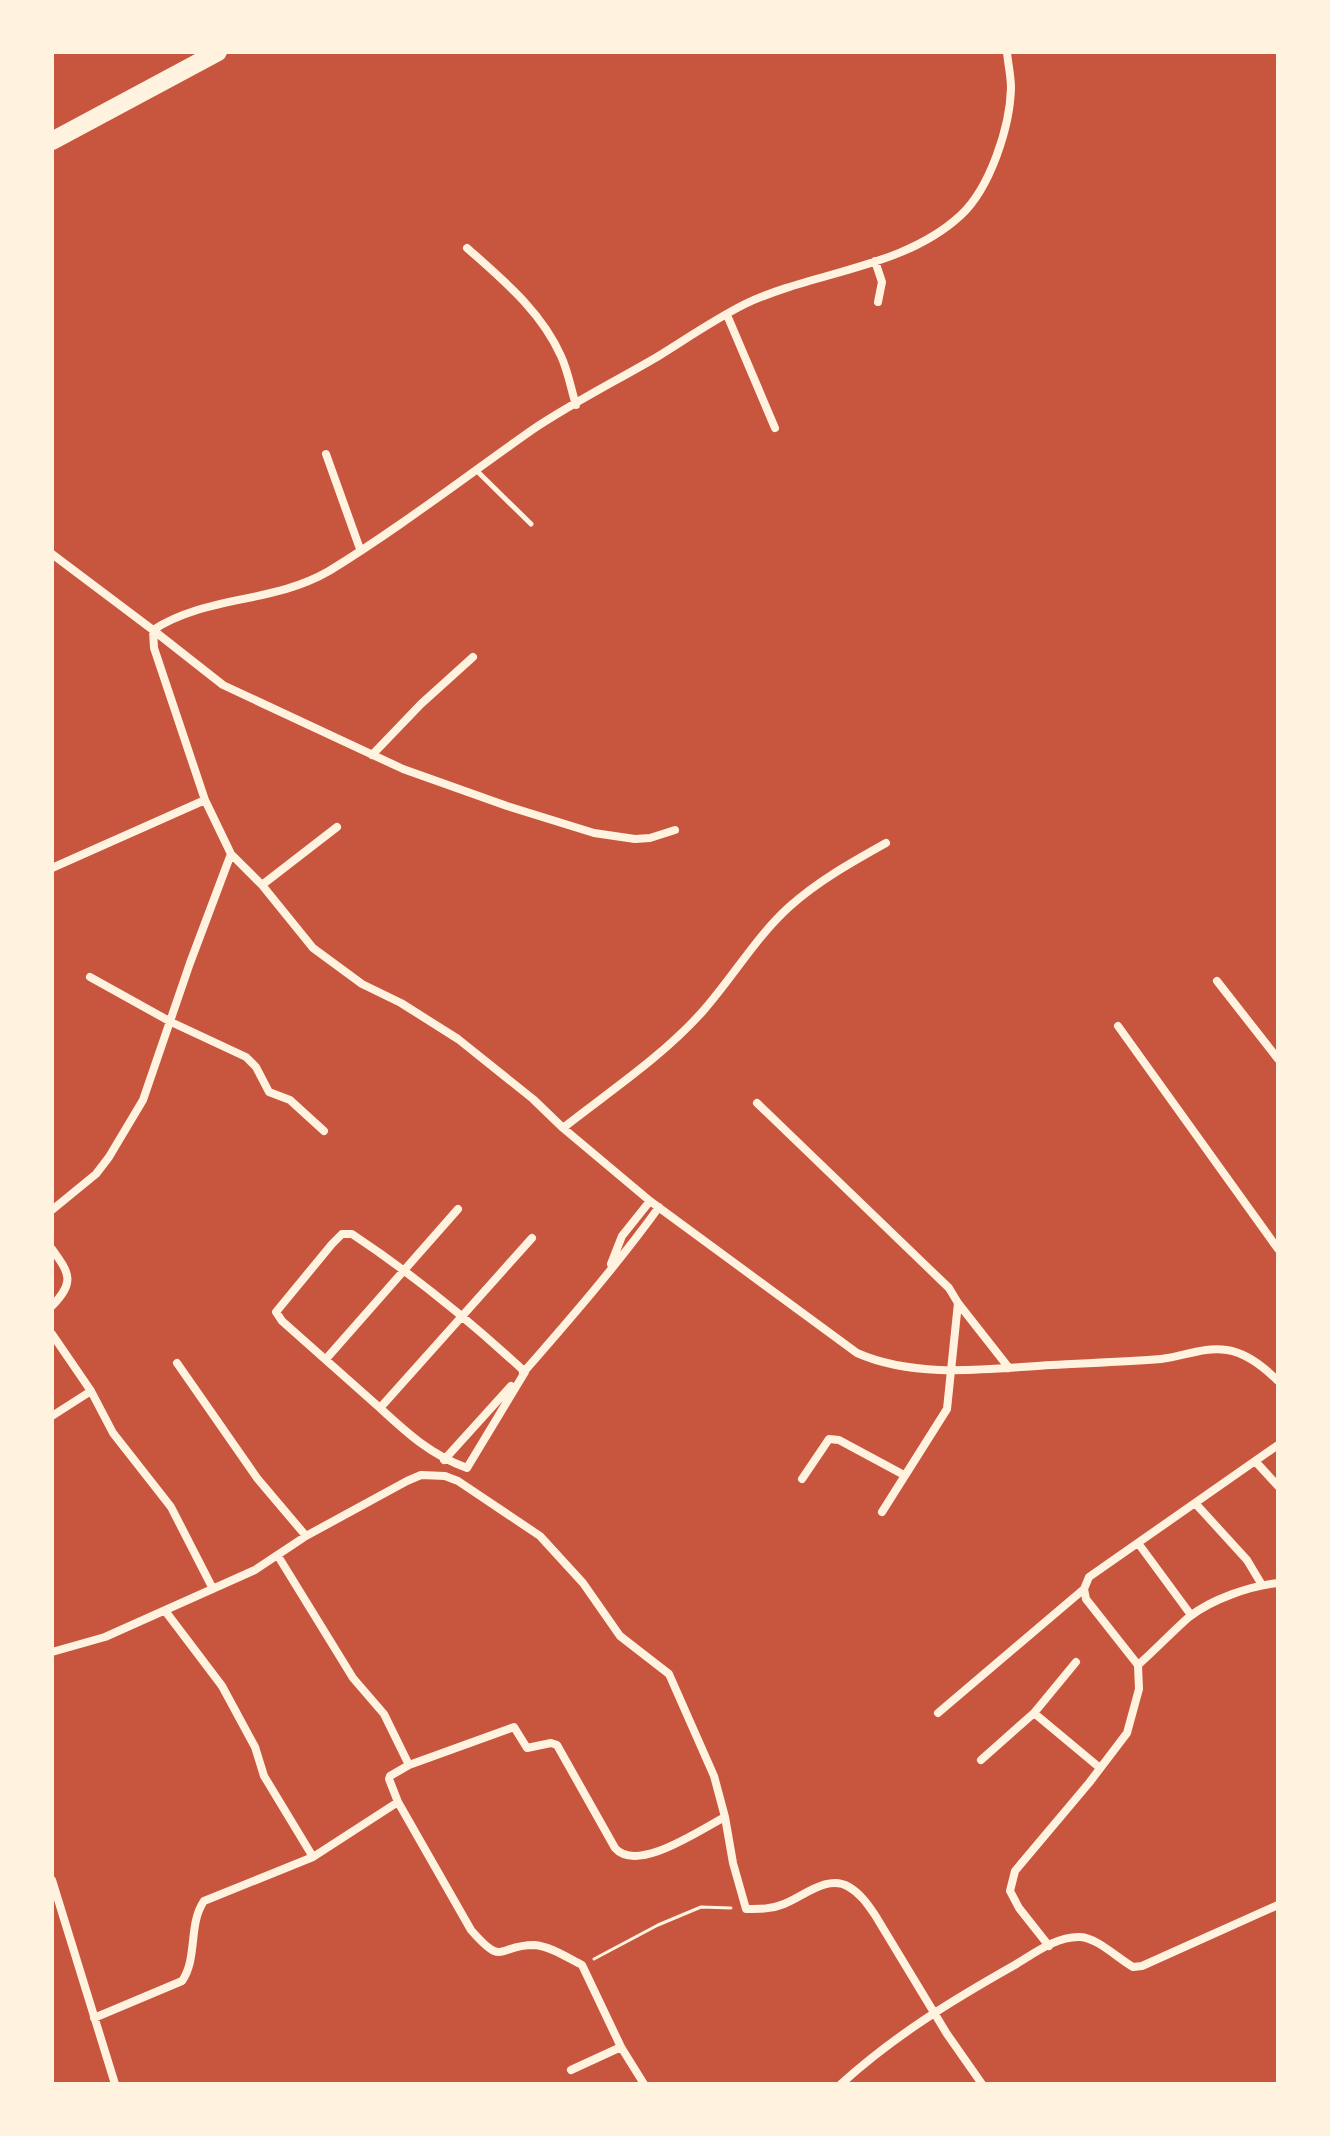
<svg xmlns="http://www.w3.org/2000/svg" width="1330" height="2136" viewBox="0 0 1330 2136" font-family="'PT Sans',sans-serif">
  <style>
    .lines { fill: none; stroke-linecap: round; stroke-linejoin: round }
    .path { stroke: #fff3e0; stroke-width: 3 }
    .service { stroke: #fff3e0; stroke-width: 5 }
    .minor { stroke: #fff3e0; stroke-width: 8 }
    .trunk { stroke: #fff3e0; stroke-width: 18 }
  </style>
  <rect width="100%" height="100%" fill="#c8553d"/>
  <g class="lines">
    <path class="path" d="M594 1959 658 1925 701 1907 731 1908"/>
    <path class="service" d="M477 471 531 524"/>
    <path class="minor" d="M467 248C503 280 541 311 561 356 568 371 571 389 576 405
      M875 261 882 282 878 302
      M727 315 775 428
      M326 454 360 549
      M52 554 153 630 154 648 205 800 231 854 190 963 143 1100 109 1157 96 1174 52 1210
      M372 755 421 704 473 657
      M675 830 650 838 635 839 594 833 507 806 403 769 223 685 153 630C207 595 272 604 329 571 399 528 465 477 532 430 572 403 616 381 657 357 686 339 715 319 745 304 814 271 903 269 961 215 990 188 1010 127 1011 88 1011 76 1008 64 1007 52
      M231 854 262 885 313 948 362 984 401 1003 458 1039 533 1099 563 1128 650 1201 857 1353C916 1379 988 1369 1051 1365 1087 1363 1124 1362 1161 1359 1183 1357 1204 1346 1227 1350 1247 1353 1264 1367 1278 1381
      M52 868 205 800
      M262 885 337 827
      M90 977 171 1022 246 1057 256 1067 269 1092 290 1100 324 1131
      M1217 981 1278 1059
      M1118 1026 1278 1249
      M757 1103 949 1288 958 1303 947 1409 882 1512
      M563 1128C610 1091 663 1056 703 1011 733 977 756 937 789 907 818 881 852 862 886 843
      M52 1249C70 1274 75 1282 52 1306
      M611 1264 622 1236 650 1201
      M958 1303 1009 1368
      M52 1334 91 1391 113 1433 171 1507 213 1589
      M326 1359 458 1209
      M177 1363 257 1478 306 1536
      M523 1373C569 1320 618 1264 659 1207
      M380 1408C407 1433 431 1455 467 1468L525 1372C470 1321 414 1275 352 1234H342L332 1244 276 1312 282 1321 380 1408 532 1238
      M52 1416 91 1391
      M444 1460 511 1386
      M1255 1461 1278 1486
      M802 1479 829 1439 839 1440 904 1475
      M1195 1503 1247 1560 1262 1585
      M1138 1543 1191 1615
      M278 1556 353 1678 384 1714 409 1765
      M166 1612 222 1686 255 1747 264 1776 313 1857 398 1802 471 1930C504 1968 497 1945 534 1945 550 1946 568 1958 582 1965L621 2047 644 2084
      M52 1652 105 1637 255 1570 306 1536 407 1481 421 1475 445 1476 458 1481 540 1536 583 1583 620 1636 669 1674 714 1776 725 1817 733 1863 746 1909C760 1909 772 1909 784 1904 804 1896 828 1874 849 1887 861 1894 868 1905 875 1915L947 2034 982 2084
      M1138 1665C1155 1650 1172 1632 1189 1617 1212 1599 1250 1586 1278 1583
      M938 1713 1084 1589
      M1034 1713 1076 1662
      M981 1760 1034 1713 1100 1768
      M398 1802 389 1779 390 1776 409 1765 514 1727 527 1748 551 1743 557 1745 615 1848C637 1874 701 1829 725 1817
      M52 1880 115 2084
      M1049 1946 1019 1908 1010 1891 1015 1871 1089 1783 1127 1733 1139 1689 1138 1665 1086 1599 1084 1589 1089 1577 1278 1445
      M94 2018 182 1981C198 1958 188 1924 204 1901L313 1857
      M571 2070 621 2047
      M841 2084C894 2036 951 2001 1013 1966 1032 1955 1056 1936 1080 1937 1098 1938 1117 1958 1133 1967L1142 1966 1278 1905"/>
    <path class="trunk" d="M52 141 218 52"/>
  </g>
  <rect width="1330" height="2136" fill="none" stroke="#fff3e0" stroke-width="108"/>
</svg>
